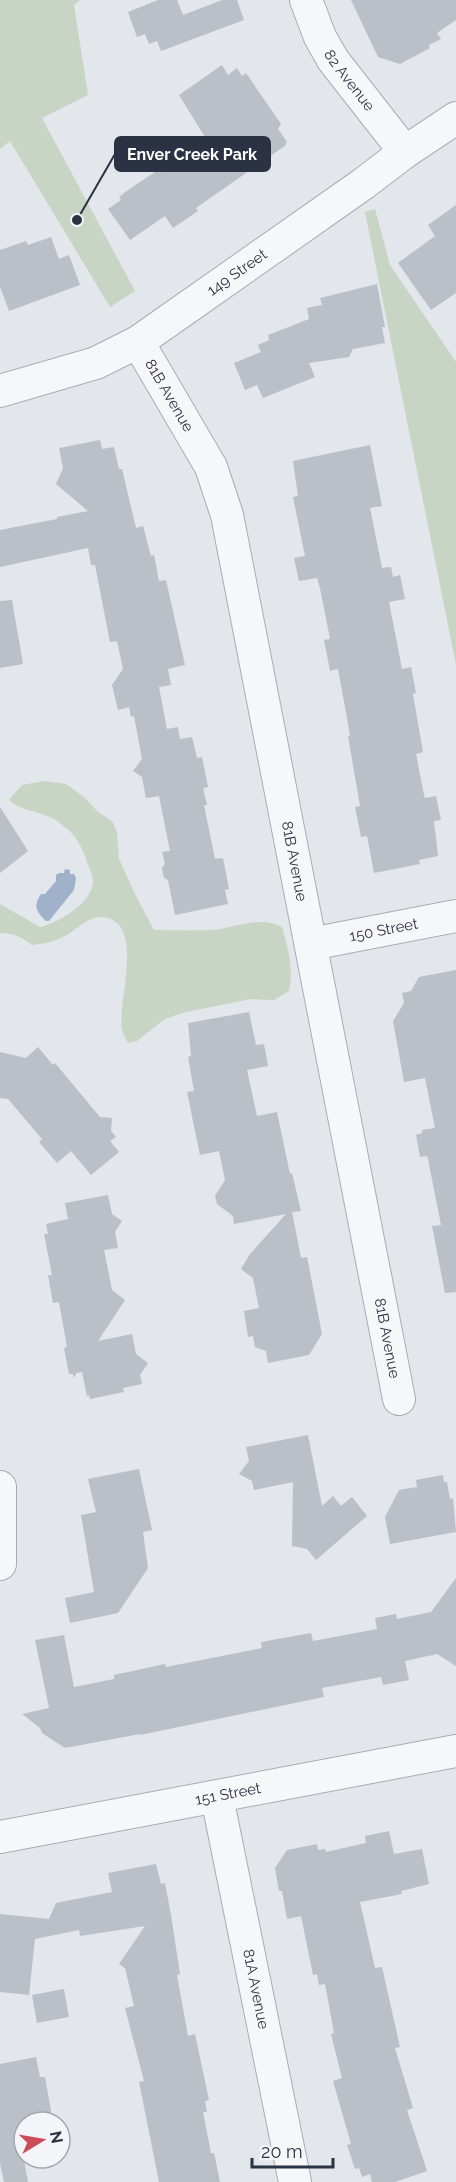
<svg xmlns="http://www.w3.org/2000/svg" width="456" height="2182" viewBox="0 0 456 2182" font-family="Raleway,sans-serif">
  <style>
    .green { fill: #c8d4c4 }
    .water { fill: #9fb2ca }
    .building { fill: #babfc8 }
    .lines { fill: none; stroke-linecap: round; stroke-linejoin: round }
    .street-casing { stroke: #a8acb5; stroke-width: 34 }
    .street { stroke: #f6f7f9; stroke-width: 32 }
    .labels { text-anchor: middle; dominant-baseline: central; stroke-width: 6; stroke-linejoin: round; paint-order: stroke }
    .street-label { font-size: 15px; fill: #2b3243; stroke: #f3f5f8 }
    .leader { fill: none; stroke: #2b3243; stroke-width: 2 }
    .callout-dot { fill: #2b3243; stroke: #f3f5f8; stroke-width: 2 }
    .callout { fill: #2b3243; stroke: #2b3243; stroke-width: 2 }
    .callout-label { font-size: 16px; text-anchor: middle; font-weight: bold; fill: #fff }
  </style>
  <rect width="100%" height="100%" fill="#e3e6eb"/>
  <path class="green" d="M0 0H80L74 5 88 95 42 118 135 291 110 307 10 141 0 149Z
    M375 209 390 265 456 362V665L365 212Z
    M44 781 66 784 84 797 97 811 113 822 117 833 119 859 136 896 154 930C173 930 193 931 212 930 235 928 260 915 282 927 288 949 294 968 289 991L274 1000 251 999 186 1012 165 1019 137 1041 128 1043C126 1039 123 1034 122 1030 117 1003 144 929 108 918 91 913 80 927 67 935 56 941 45 944 32 945 22 937 13 933 0 933V904L40 927C58 923 93 903 93 881 93 874 88 866 86 859 83 849 75 834 66 828 61 824 54 818 47 816 33 810 20 810 9 800L22 785Z"/>
  <path class="water" d="M65 869 70 870V874H74L76 878 74 890 49 921H46C36 911 33 906 41 894H45L56 881V875L59 873H64Z"/>
  <path class="building" d="M158 0H177L183 15 222 0H237L244 20 161 51 157 41 149 44 145 34 137 37 128 12Z
    M351 0H456V20L437 33 441 39 429 45 430 48 400 64 378 57Z
    M222 65 228 75 237 68 242 76 246 73 281 124 278 129 287 142 285 144 286 145 196 208 198 211 173 228 165 216 130 240 108 209 121 200 119 197 128 190 158 170 160 173 208 142 179 95Z
    M456 205V293L431 310 398 263 435 236 428 225Z
    M51 237 59 259 69 255 80 285 9 311 0 287V250L26 241 28 245Z
    M377 284 385 327H382L385 343 353 349 349 357 309 363 315 377 263 398 257 385 245 390 234 363 261 352 258 345 269 340 268 335 309 319 307 308 322 305 320 298Z
    M100 440 102 449 114 447 119 469H122L136 528 143 526 151 556 154 555 159 581 166 580 185 665 168 669 171 685 159 687 167 729 178 727 180 739 192 737 197 758 202 757 208 787 203 788 207 805H204L215 859 223 858 229 889 225 890 228 904 175 915 168 880 164 878 162 868 165 864 162 852 170 851 159 796 146 798 142 777 133 771 142 759 134 716 131 717 129 707 118 710 112 685 123 669 117 641 110 642 95 565H91L88 548 0 567V530L57 519V517L88 511 56 484 63 468 59 448Z
    M370 445 382 506 370 508 382 568 391 567 393 577 400 575 405 599 389 602 402 669 411 667 416 693 413 694 423 752 416 754 424 795 425 798 436 796 441 820 434 821 438 856 419 860 420 864 374 873 367 836 361 837 355 807 360 806 348 736H350L347 718 338 669 330 671 324 640 330 639 320 588 317 578 299 581 294 558 305 556 293 497 298 496 293 461Z
    M12 600 23 664 0 668V601Z
    M0 807 28 851 0 873Z
    M456 970V1292L445 1293 432 1226 441 1225 428 1159 427 1156 420 1157 416 1135 422 1133V1130L435 1128 425 1078 404 1082 393 1021 404 1003 402 993 411 991 419 977Z
    M249 1012 256 1045 264 1044 268 1066 247 1070 257 1116 277 1112 290 1174 292 1173 301 1211 292 1212 301 1258 307 1257 322 1334 309 1355 268 1363 266 1351 255 1347 253 1336 248 1337 244 1311 259 1308 253 1278 241 1269 250 1254 286 1214 234 1224 233 1216 217 1204 215 1196 225 1180 219 1151 200 1155 187 1092 194 1091 188 1057 191 1056 188 1023Z
    M38 1047 53 1065 55 1063 100 1117 112 1118 111 1131 116 1137 110 1141 119 1152 91 1175 71 1151 57 1163 39 1142 42 1139 8 1099 0 1098V1052L26 1058Z
    M108 1195 112 1214 122 1221 115 1232 118 1248 104 1250 112 1290 125 1300 98 1341 132 1334 136 1354 148 1363 140 1375 142 1384 123 1388 124 1392 90 1399 89 1395 87 1396 82 1372 77 1373 73 1378V1374H69L64 1348 67 1347 59 1302 53 1303 48 1275H52L44 1234H48L46 1224 68 1219 65 1203Z
    M308 1435 322 1506 333 1496 341 1506 352 1497 367 1516 316 1560 307 1549 292 1546 293 1482 254 1490 252 1481 239 1474 249 1461 246 1447Z
    M139 1469 152 1530 143 1532 148 1568 118 1613 70 1623 65 1598 94 1592 81 1515 96 1512 88 1479Z
    M443 1475 444 1482H447L450 1499 453 1498 456 1532 390 1544 385 1517 399 1490 417 1487 416 1480Z
    M456 1578V1666L437 1654 405 1661 409 1680 383 1685 381 1677 322 1688 324 1697 140 1735V1734L65 1748 42 1733 40 1728 22 1714 49 1708 35 1640 64 1635 74 1687 114 1679V1675L165 1664 166 1667 262 1648 261 1642 311 1633 313 1641 377 1629 375 1618 396 1614 397 1619 431 1612Z
    M389 1831 394 1854 422 1849 429 1884 401 1891 402 1894 360 1902 375 1968 382 1967 400 2047 395 2048 413 2108 407 2110 427 2171 395 2182H372L370 2174 362 2177 359 2168 355 2169 347 2145 351 2144 333 2081 342 2078 331 2034 334 2033 325 1984 319 1985 317 1974 313 1975 301 1916 287 1919 282 1891H279L275 1868 287 1850 317 1844 318 1850 325 1849 326 1852 366 1843 365 1836Z
    M156 1864 161 1884 165 1883 171 1915 180 1974 177 1975 188 2036 195 2034 209 2100 205 2101 207 2112H203L211 2153H214L220 2182H159L139 2082 144 2081 125 2008 134 2006 125 1968 119 1964 145 1926 80 1936 79 1930 35 1939 29 1995 0 1992V1914L49 1919 56 1903 112 1892 108 1873Z
    M64 1989 69 2017 37 2023 32 1995Z
    M36 2057 40 2077H45L53 2122H24V2127L18 2128 28 2182H4L0 2163V2064Z"/>
  <g class="lines">
    <g class="street-casing">
      <g id="street">
        <path id="s1" d="M306 0 320 37 333 60 405 152"/>
        <path id="s2" d="M138 342 211 467 227 515 399 1399"/>
        <path id="s3" d="M0 391 96 363 138 342 363 184 405 152 456 118"/>
        <path id="s4" d="M311 944 456 916"/>
        <path d="M0 1487V1564"/>
        <path id="s5" d="M217 1797 295 2182"/>
        <path id="s6" d="M0 1837 456 1751"/>
      </g>
    </g>
    <use href="#street" class="street"/>
  </g>
  <g class="labels">
    <g class="street-label">
      <text stroke="none"><textPath href="#s1" startOffset="92">82 Avenue</textPath></text>
      <text stroke="none"><textPath href="#s3" startOffset="268">149 Street</textPath></text>
      <text stroke="none"><textPath href="#s2" startOffset="62">81B Avenue</textPath></text>
      <text stroke="none"><textPath href="#s2" startOffset="548">81B Avenue</textPath></text>
      <text stroke="none"><textPath href="#s4" startOffset="74">150 Street</textPath></text>
      <text stroke="none"><textPath href="#s2" startOffset="1034">81B Avenue</textPath></text>
      <text stroke="none"><textPath href="#s6" startOffset="232">151 Street</textPath></text>
      <text stroke="none"><textPath href="#s5" startOffset="196">81A Avenue</textPath></text>
    </g>
  </g>
  <path class="leader" d="M77 220L115 154"/>
  <circle class="callout-dot" cx="77" cy="220" r="6"/>
  <rect class="callout" x="115" y="137" width="155" height="34" rx="6"/>
  <g class="callout-label">
    <text x="192" y="160">Enver Creek Park</text>
  </g>
  <g transform="translate(42 2140) rotate(79)"><circle r="28" fill="#f3f5f8" stroke="#a3a7b0" stroke-width="1.5"/>
  <path d="M0-4.5L10 22L0 15L-10 22Z" fill="#cc4b59"/>
  <text y="-9" font-size="16" font-weight="bold" text-anchor="middle" fill="#2b3243">N</text>
  </g>
  <path d="M252 2158v9h81v-9" fill="none" stroke="#2b3243" stroke-width="3"/>
  <text x="261" y="2158" font-size="18" fill="#2b3243" stroke="#f3f5f8" stroke-width="4.5" paint-order="stroke">20 m</text>
</svg>
